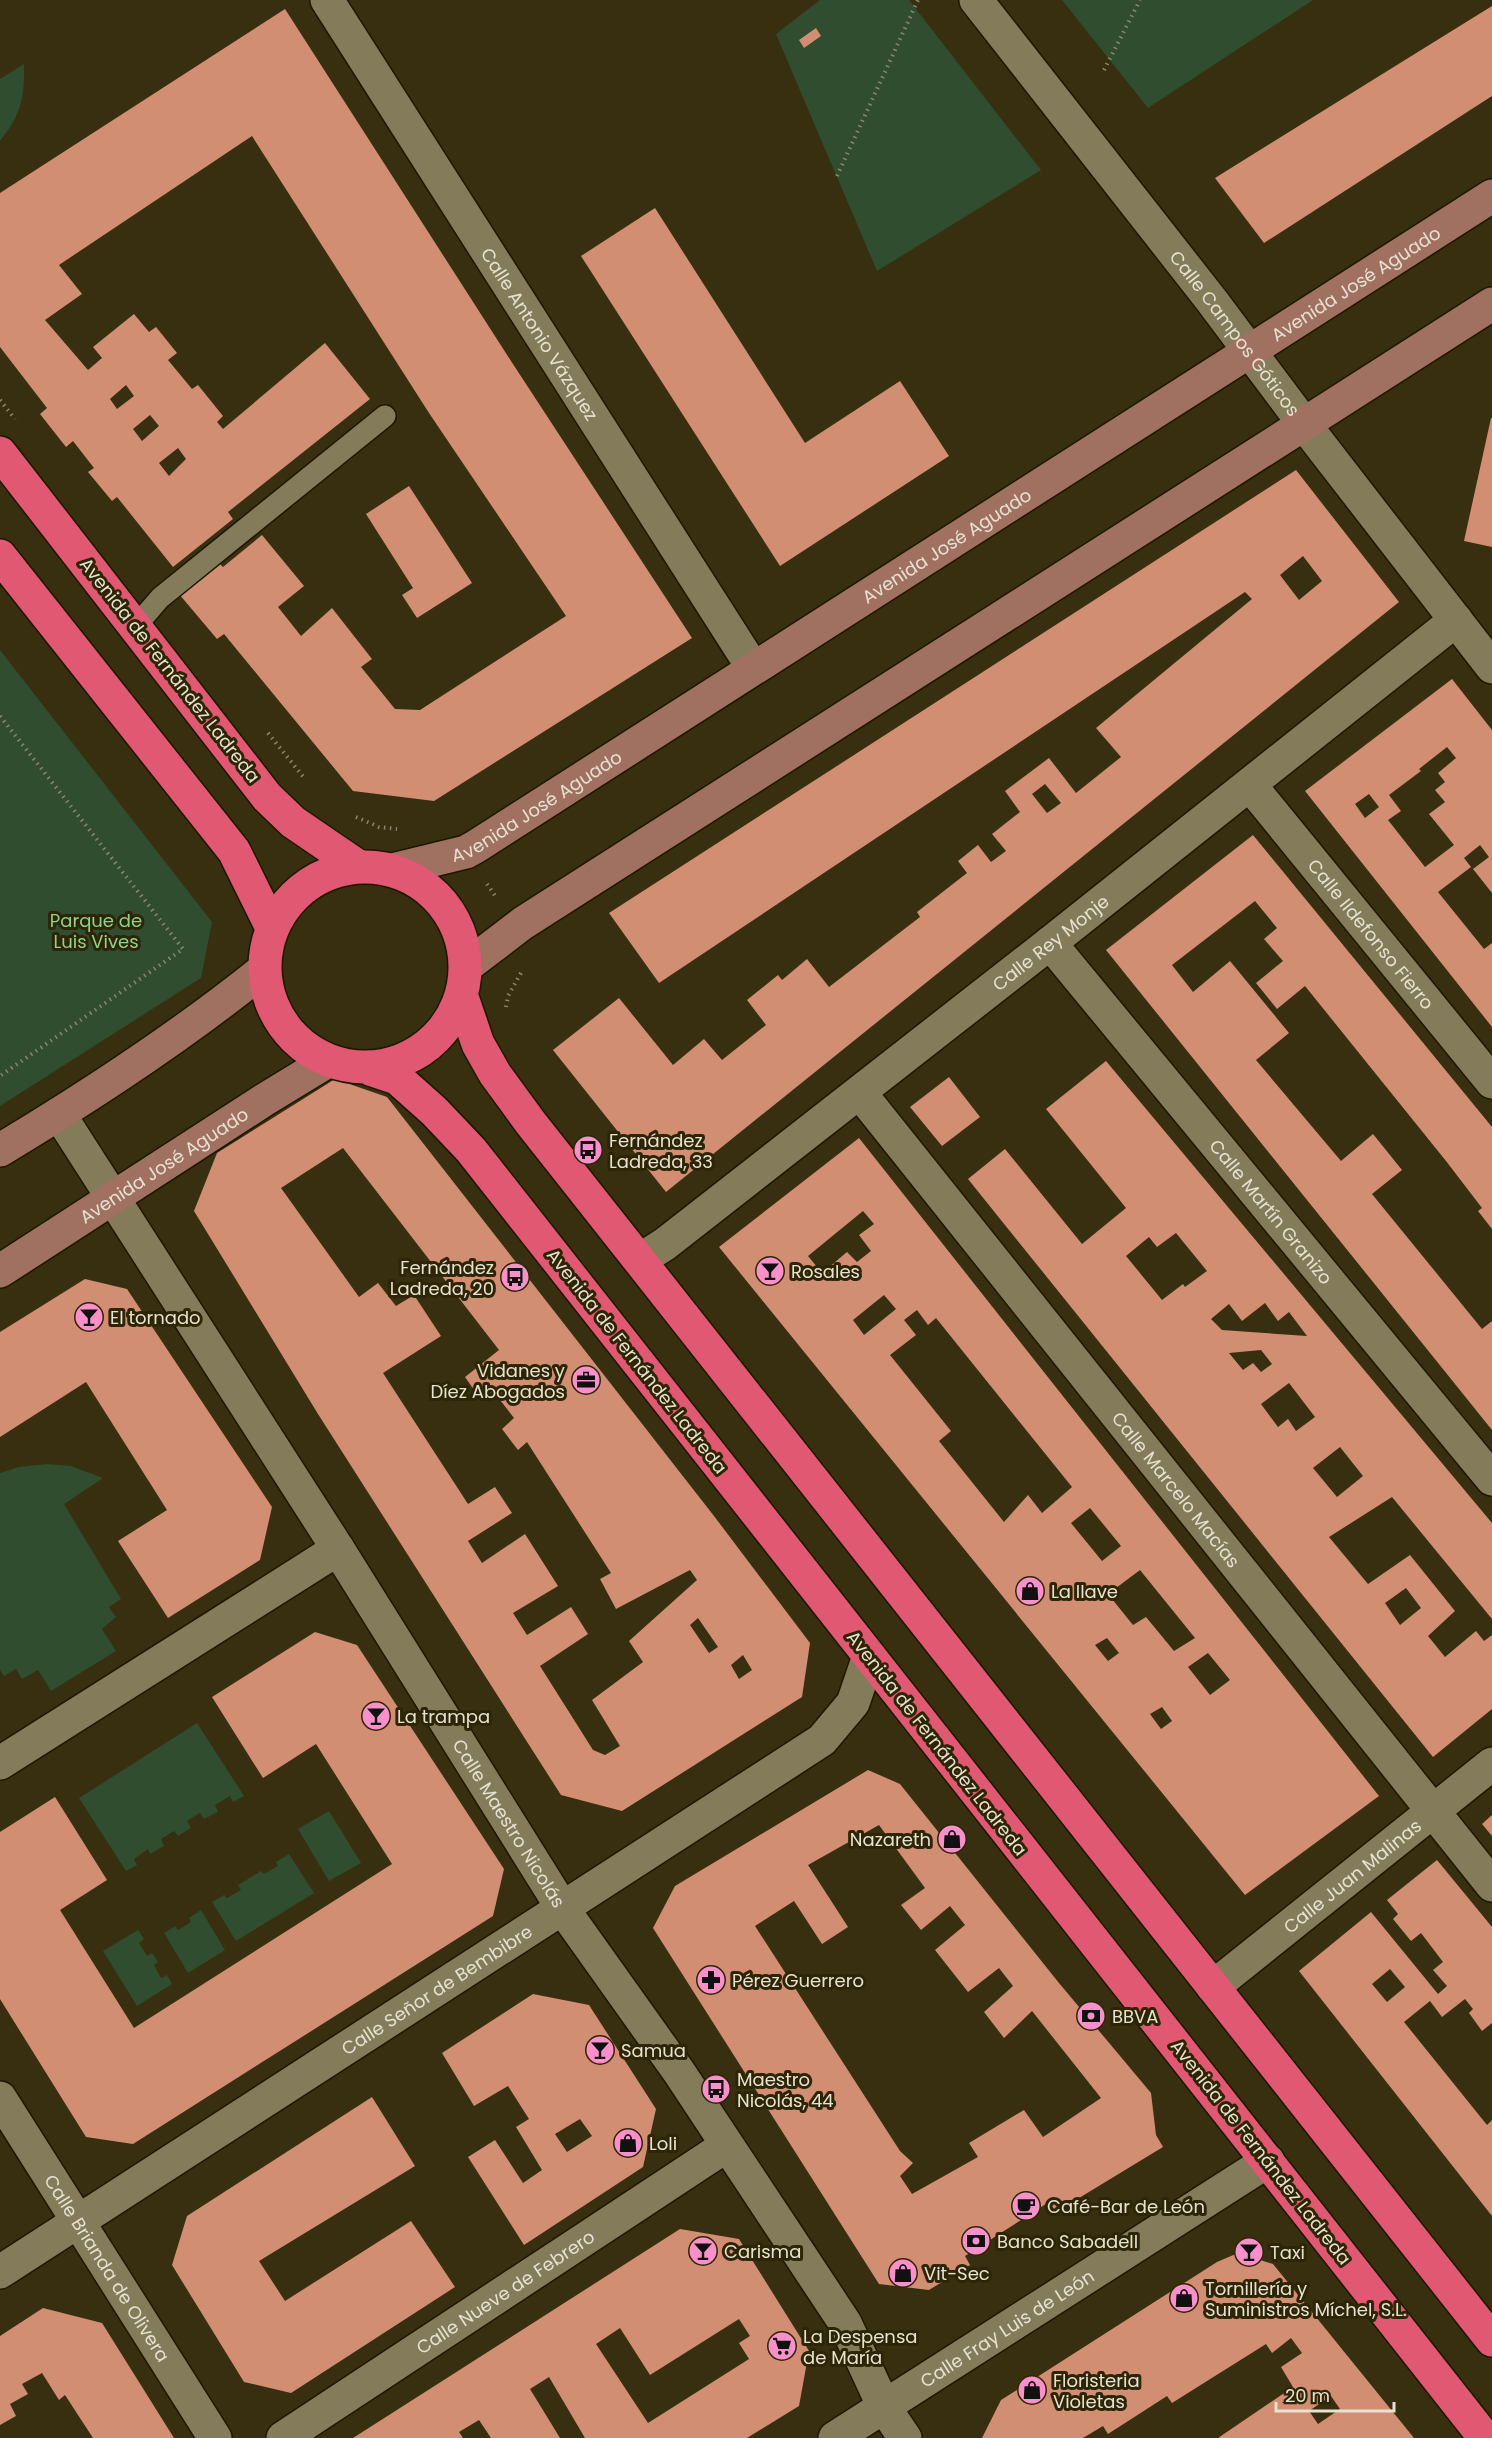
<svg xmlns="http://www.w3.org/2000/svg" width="1492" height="2438" viewBox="0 0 1492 2438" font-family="Poppins,sans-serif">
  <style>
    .green { fill: #304d2f }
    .building { fill: #d28e72; fill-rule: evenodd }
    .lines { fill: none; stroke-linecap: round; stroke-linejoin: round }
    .lane-casing { stroke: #1e1700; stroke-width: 24 }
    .street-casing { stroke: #1e1700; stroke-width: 36 }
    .secondary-casing { stroke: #1e1700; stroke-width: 36 }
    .highway-casing { stroke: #1e1700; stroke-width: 36 }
    .path { stroke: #8c856d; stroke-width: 4; stroke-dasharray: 1.5 4.5; stroke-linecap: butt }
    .lane { stroke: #847b5a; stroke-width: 21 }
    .street { stroke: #847b5a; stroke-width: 33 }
    .secondary { stroke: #a07061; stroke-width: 33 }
    .highway { stroke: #e05872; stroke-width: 33 }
    .labels { text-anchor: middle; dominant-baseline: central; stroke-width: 6; stroke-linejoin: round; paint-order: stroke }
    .street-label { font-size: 18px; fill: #e6e1d0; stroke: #2d2505 }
    .park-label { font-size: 18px; fill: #8dd38a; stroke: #2d2505 }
    .poi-label { font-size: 18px; fill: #e6e1d0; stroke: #2d2505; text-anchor: start }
  </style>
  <rect width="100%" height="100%" fill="#372f0f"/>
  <path class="green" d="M820 0H909L1041 170 877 271 776 34Z
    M1062 0H1313L1148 108Z
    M24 64C25 97 21 115 0 141V79Z
    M0 650 212 922 201 978 0 1106Z
    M47 1464 71 1466 103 1478 64 1504 121 1599 109 1607 116 1617 102 1629 116 1651 51 1691 38 1670 22 1679 16 1669 4 1676 0 1670V1473L19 1467Z
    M197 1723 244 1796 233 1802 230 1796 215 1805 218 1812 204 1819 200 1813 187 1821 191 1828 178 1836 174 1831 161 1839 164 1846 150 1854 148 1849 134 1859 137 1865 126 1871 79 1798Z
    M329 1811 361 1863 329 1881 298 1829Z
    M289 1854 314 1893 236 1941 212 1902 224 1895 227 1898 241 1890 238 1885 261 1871 264 1874 278 1866 276 1862Z
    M201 1910 225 1950 188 1973 164 1933 175 1926 178 1930 191 1922 189 1918Z
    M138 1930 144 1939 139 1943 147 1956 152 1953 158 1962 154 1965 161 1978 167 1975 172 1984 137 2006 103 1951Z"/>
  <path class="building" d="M1492 6V96L1264 243 1215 178Z
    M285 9 511 361 692 638 434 801 353 791 224 634 217 639 179 594 218 562 223 567 262 535 304 586 278 607 301 636 332 608 372 659 361 667 395 709 420 710 566 616 429 413 252 136 59 265 82 294 45 320 88 370 102 358 93 347 134 314 149 332 156 327 177 353 168 360 192 389 198 385 223 416 217 422 223 429 325 343 370 399 228 512 233 519 173 567 117 497 112 501 88 472 94 468 73 441 66 447 40 414 47 408 0 347V193ZM126 385 134 396 117 409 110 399ZM150 415 159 426 142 441 133 429ZM178 448 186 459 169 476 159 463Z
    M816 28 821 36 804 48 799 40Z
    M655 208 805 443 900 381 949 456 780 566 581 256Z
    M1491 418H1492V547L1464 541Z
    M1296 470 1399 602 666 1192 553 1050 619 998 673 1065 704 1039 722 1060 766 1025 747 1000 778 975 782 980 807 959 829 987 920 917 917 912 967 873 958 861 978 845 991 862 1006 851 992 834 1020 812 1005 791 1049 758 1076 793 1121 757 1096 728 1252 599 1245 592 659 983 609 913ZM1303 556 1322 581 1299 600 1280 575ZM1045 784 1061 803 1047 813 1032 794Z
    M409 486 472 583 417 618 402 595 413 588 366 514Z
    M1452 679 1492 730V893L1473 869 1489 857 1480 845 1464 858 1471 867 1438 892 1484 949 1492 943V1027L1305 791ZM1447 747 1456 758 1438 773 1445 782 1435 790 1445 802 1429 814 1454 845 1425 867 1388 820 1401 811 1389 795 1421 771 1419 769ZM1369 794 1379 807 1365 818 1355 804Z
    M1253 835 1492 1127V1229L1478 1211 1482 1208 1446 1161 1305 986 1277 1009 1256 983 1283 961 1264 939 1277 928 1255 901 1172 965 1193 992 1230 961 1289 1033 1256 1060 1341 1161 1373 1134 1402 1170 1372 1194 1482 1329 1492 1321V1430L1106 950Z
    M1106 1061 1492 1523V1619L1392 1497 1329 1537 1368 1584 1410 1555 1455 1611 1428 1636 1445 1657 1476 1631 1484 1641 1492 1635V1709L1433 1757 968 1179 1005 1149 1082 1244 1126 1208 1046 1109ZM1176 1233 1207 1271 1185 1287 1183 1284 1162 1300 1126 1256 1149 1237 1157 1247ZM1265 1303 1278 1321 1289 1312 1307 1336 1222 1330 1211 1319 1229 1304 1242 1321ZM1261 1350 1272 1364 1261 1372 1253 1363 1243 1370 1229 1353ZM1289 1383 1315 1417 1296 1431 1288 1419 1278 1427 1261 1404ZM1340 1447 1363 1476 1337 1497 1313 1468ZM1406 1588 1421 1608 1400 1625 1385 1603Z
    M949 1077 980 1117 942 1146 910 1107Z
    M335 1079 387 1097 714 1516 810 1643 802 1697 622 1811 561 1795 318 1414 194 1211 217 1153ZM343 1148 499 1350 465 1377 481 1400 493 1391 514 1418 502 1429 518 1450 527 1442 611 1573 600 1579 616 1609 690 1570 697 1580 629 1641 643 1662 592 1700 620 1746 605 1755 593 1750 540 1666 588 1634 571 1607 527 1635 513 1613 558 1586 525 1534 482 1563 468 1541 512 1513 495 1487 468 1504 383 1373 441 1336 414 1295 396 1306 378 1283 359 1297 281 1188ZM698 1618 718 1647 709 1653 690 1625ZM743 1655 752 1670 739 1679 731 1665Z
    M859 1138 1379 1796 1245 1895 719 1247ZM863 1211 874 1224 859 1235 871 1251 857 1262 847 1252 822 1273 808 1256ZM884 1295 896 1309 864 1335 853 1320ZM917 1310 928 1325 936 1318 1072 1487 1042 1513 1028 1495 1004 1522 939 1441 951 1431 890 1355 916 1335 904 1320ZM1090 1508 1121 1546 1102 1561 1071 1523ZM1140 1570 1195 1638 1174 1651 1146 1617 1133 1625 1108 1594ZM1107 1638 1119 1653 1108 1661 1095 1645ZM1208 1653 1230 1680 1210 1695 1188 1667ZM1162 1707 1172 1721 1161 1729 1150 1714Z
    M85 1279 127 1289 272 1507 260 1560 168 1618 118 1541 167 1510 86 1382 0 1437V1332Z
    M315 1632 357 1645 504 1869 493 1916 133 2144 86 2137 0 1999V1832L55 1797 107 1880 60 1910 134 2028 392 1864 316 1744 263 1778 212 1697Z
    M868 1770 900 1784 1059 1983 1151 2093 1156 2135 1163 2147 1056 2212 1049 2202 965 2256 970 2265 929 2290 879 2284 653 1928 675 1886ZM879 1825 925 1888 901 1905 921 1930 950 1906 965 1925 935 1950 968 1992 999 1968 1013 1986 984 2012 1004 2038 1032 2011 1101 2098 1043 2137 1024 2110 969 2143 978 2157 912 2194 900 2176 913 2163 900 2151 755 1926 794 1901 822 1944 848 1927 808 1865Z
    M1492 1815V1836L1482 1824Z
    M1437 1860 1492 1927V2023L1482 2031 1469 2013 1473 2009 1465 1999 1442 2017 1430 2001 1404 2022 1487 2125 1492 2120V2216L1299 1971 1371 1912 1438 1994 1447 1986 1433 1970 1443 1962 1421 1933 1411 1941 1393 1919 1398 1914 1387 1900ZM1390 1969 1405 1987 1387 2002 1372 1984Z
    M533 1994 589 2005 656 2109 643 2167 524 2245 468 2157 495 2140 523 2183 542 2170 516 2127 529 2119 508 2086 474 2106 442 2053ZM580 2119 592 2136 567 2152 555 2134Z
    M372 2097 415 2166 259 2261 285 2301 411 2221 455 2287 291 2393 244 2382 172 2265 187 2216Z
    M680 2229 739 2239 809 2351 799 2406 747 2438H585L549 2377 530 2389 560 2438H491L479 2420 459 2432 463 2438H353ZM739 2319 750 2336 739 2343 749 2359 648 2423 596 2344 620 2328 650 2375Z
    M1238 2253 1273 2264 1414 2438H1218L1293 2387 1281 2367 1302 2353 1291 2338 1272 2353 1266 2344 1172 2403 1167 2396 1108 2434 1103 2426 1083 2438H982L1001 2400 1217 2262ZM1331 2396 1340 2409 1318 2424 1309 2411Z
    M43 2308 102 2323 174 2438H93L65 2395 59 2400 42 2373 22 2384 28 2394 10 2404 16 2416 0 2425V2336Z"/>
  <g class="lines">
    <g class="lane-casing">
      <path id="lane" d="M136 626 160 598 385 416"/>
    </g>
    <g class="street-casing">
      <g id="street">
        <path id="s1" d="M327 0 753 668"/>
        <path id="s2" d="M976 0 1212 301 1304 424 1492 667"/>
        <path id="s3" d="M1250 785 1492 1082"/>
        <path id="s4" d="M1050 943 1492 1479"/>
        <path id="s5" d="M860 1093 1492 1885"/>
        <path id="s6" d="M59 1114 338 1549 563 1909 679 2072 845 2323 884 2407 905 2438"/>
        <path id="s7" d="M640 1260 665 1244 1050 943 1456 620"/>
        <path d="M0 1763 338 1549"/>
        <path id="s8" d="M1213 1987 1492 1764"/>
        <path id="s9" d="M0 2098 215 2438"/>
        <path id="s10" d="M0 2272 822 1740 853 1703 869 1656"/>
        <path id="s11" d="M283 2438 726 2146"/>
        <path id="s12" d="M835 2438 1268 2161"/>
      </g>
    </g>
    <g class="secondary-casing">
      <g id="secondary">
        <path id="s13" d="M392 870 466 852 475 847 1492 196"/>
        <path d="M468 965 523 923 1492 304"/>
        <path d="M0 1150C90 1096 180 1037 262 971"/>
        <path id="s14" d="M0 1271 264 1100 328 1061"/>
      </g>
    </g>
    <g class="highway-casing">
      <path id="highway" d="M0 453 267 797 293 822 359 867
        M0 556 234 851 272 928
        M265 967a100 100 0 1 1 200 0a100 100 0 1 1-200 0Z
        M463 1000 478 1044 495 1074 530 1122 1492 2340
        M370 1069 397 1078 434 1111 471 1150 1485 2438"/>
    </g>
    <path class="path" d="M1104 70 1140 0
      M837 176 918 0
      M0 400 15 419
      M0 716 183 949 0 1076
      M268 733 305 779
      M356 817 379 827 397 829
      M487 884 496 897
      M506 1007 508 996 521 973"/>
    <use href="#lane" class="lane"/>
    <use href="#street" class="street"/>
    <use href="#secondary" class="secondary"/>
    <use href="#highway" class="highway"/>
  </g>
  <defs>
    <g id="bus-disc" transform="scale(1.5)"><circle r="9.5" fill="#f990ca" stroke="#2d2505"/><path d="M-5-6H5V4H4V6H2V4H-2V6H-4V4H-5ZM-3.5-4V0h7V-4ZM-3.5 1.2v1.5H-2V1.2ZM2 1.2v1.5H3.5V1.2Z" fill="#111"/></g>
    <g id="bar-disc" transform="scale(1.5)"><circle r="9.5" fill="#f990ca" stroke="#2d2505"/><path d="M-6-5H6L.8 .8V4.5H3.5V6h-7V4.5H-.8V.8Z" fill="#111"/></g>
    <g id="office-disc" transform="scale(1.5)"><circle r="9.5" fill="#f990ca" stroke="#2d2505"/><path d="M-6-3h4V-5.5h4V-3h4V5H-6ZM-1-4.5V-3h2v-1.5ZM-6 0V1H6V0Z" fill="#111"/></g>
    <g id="shop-disc" transform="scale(1.5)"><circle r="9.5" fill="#f990ca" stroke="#2d2505"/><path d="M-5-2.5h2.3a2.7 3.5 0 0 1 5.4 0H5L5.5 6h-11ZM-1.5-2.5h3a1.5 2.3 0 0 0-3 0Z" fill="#111"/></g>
    <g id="pharmacy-disc" transform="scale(1.5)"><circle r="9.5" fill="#f990ca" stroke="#2d2505"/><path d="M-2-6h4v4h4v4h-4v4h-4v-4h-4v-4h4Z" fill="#111"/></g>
    <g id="bank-disc" transform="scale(1.5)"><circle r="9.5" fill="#f990ca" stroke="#2d2505"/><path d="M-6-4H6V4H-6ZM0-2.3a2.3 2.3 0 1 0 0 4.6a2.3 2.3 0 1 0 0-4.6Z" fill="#111"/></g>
    <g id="cafe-disc" transform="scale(1.5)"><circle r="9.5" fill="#f990ca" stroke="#2d2505"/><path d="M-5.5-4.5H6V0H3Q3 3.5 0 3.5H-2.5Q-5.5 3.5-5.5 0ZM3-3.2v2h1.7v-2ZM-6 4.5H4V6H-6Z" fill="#111"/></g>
    <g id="supermarket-disc" transform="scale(1.5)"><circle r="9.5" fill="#f990ca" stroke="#2d2505"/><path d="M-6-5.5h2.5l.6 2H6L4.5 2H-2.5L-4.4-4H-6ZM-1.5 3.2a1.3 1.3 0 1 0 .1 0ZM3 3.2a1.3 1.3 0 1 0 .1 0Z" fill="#111"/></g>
  </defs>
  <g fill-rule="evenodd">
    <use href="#bus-disc" x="588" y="1150"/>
    <use href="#bar-disc" x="770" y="1271"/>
    <use href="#bus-disc" x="515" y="1277"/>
    <use href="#bar-disc" x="89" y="1317"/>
    <use href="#office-disc" x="586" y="1380"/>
    <use href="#shop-disc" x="1030" y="1591"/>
    <use href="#bar-disc" x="376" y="1716"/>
    <use href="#shop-disc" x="952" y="1839"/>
    <use href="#pharmacy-disc" x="711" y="1980"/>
    <use href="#bank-disc" x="1091" y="2016"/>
    <use href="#bar-disc" x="600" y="2050"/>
    <use href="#bus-disc" x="716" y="2089"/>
    <use href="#shop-disc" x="628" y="2143"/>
    <use href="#cafe-disc" x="1026" y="2206"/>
    <use href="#bank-disc" x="976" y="2241"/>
    <use href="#bar-disc" x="703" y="2251"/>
    <use href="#bar-disc" x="1249" y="2252"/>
    <use href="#shop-disc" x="903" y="2273"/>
    <use href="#shop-disc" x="1184" y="2298"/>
    <use href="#supermarket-disc" x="782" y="2346"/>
    <use href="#shop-disc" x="1032" y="2390"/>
  </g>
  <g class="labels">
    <g class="street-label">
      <text stroke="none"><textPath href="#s13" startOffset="1132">Avenida José Aguado</textPath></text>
      <text stroke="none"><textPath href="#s2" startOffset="422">Calle Campos Góticos</textPath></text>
      <text stroke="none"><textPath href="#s1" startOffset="396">Calle Antonio Vázquez</textPath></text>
      <text stroke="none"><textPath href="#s13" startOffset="646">Avenida José Aguado</textPath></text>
      <text transform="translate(170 670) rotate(52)">Avenida de Fernández Ladreda</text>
      <text stroke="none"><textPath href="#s13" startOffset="160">Avenida José Aguado</textPath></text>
      <text stroke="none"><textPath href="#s3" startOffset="192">Calle Ildefonso Fierro</textPath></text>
      <text stroke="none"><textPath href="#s7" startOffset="519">Calle Rey Monje</textPath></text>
      <text stroke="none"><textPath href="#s14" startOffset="195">Avenida José Aguado</textPath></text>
      <text stroke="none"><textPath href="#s4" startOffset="348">Calle Martín Granizo</textPath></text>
      <text transform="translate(637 1361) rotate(52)">Avenida de Fernández Ladreda</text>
      <text stroke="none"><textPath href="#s5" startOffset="507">Calle Marcelo Macías</textPath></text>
      <text transform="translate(937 1743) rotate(52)">Avenida de Fernández Ladreda</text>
      <text stroke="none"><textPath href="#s6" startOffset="840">Calle Maestro Nicolás</textPath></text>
      <text stroke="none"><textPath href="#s8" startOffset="178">Calle Juan Malinas</textPath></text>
      <text stroke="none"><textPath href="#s10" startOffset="520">Calle Señor de Bembibre</textPath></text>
      <text transform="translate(1261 2152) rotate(52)">Avenida de Fernández Ladreda</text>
      <text stroke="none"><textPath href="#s9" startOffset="201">Calle Brianda de Olivera</textPath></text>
      <text stroke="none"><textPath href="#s11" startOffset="266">Calle Nueve de Febrero</textPath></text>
      <text stroke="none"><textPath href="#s12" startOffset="204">Calle Fray Luis de León</textPath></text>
    </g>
    <g class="park-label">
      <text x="96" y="920">Parque de<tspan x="96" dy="21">Luis Vives</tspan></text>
    </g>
    <g class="poi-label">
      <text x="609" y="1140">Fernández<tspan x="609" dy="21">Ladreda, 33</tspan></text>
      <text x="494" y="1267" text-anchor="end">Fernández<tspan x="494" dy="21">Ladreda, 20</tspan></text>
      <text x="791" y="1271">Rosales</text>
      <text x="110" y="1317">El tornado</text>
      <text x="565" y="1370" text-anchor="end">Vidanes y<tspan x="565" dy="21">Díez Abogados</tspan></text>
      <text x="1051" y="1591">La llave</text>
      <text x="397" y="1716">La trampa</text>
      <text x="931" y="1839" text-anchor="end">Nazareth</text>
      <text x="732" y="1980">Pérez Guerrero</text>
      <text x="1112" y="2016">BBVA</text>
      <text x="621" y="2050">Samua</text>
      <text x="737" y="2079">Maestro<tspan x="737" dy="21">Nicolás, 44</tspan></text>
      <text x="649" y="2143">Loli</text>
      <text x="1047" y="2206">Café-Bar de León</text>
      <text x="997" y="2241">Banco Sabadell</text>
      <text x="724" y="2251">Carisma</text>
      <text x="1270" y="2252">Taxi</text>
      <text x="924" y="2273">Vit-Sec</text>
      <text x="1205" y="2288">Tornillería y<tspan x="1205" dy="21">Suministros Míchel, S.L.</tspan></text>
      <text x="803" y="2336">La Despensa<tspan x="803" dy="21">de María</tspan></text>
      <text x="1053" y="2380">Floristeria<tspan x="1053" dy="21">Violetas</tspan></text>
    </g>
  </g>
  <path d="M1276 2402v9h118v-9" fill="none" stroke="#e6e1d0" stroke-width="3"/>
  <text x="1285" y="2402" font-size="18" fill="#e6e1d0" stroke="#2d2505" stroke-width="4.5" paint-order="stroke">20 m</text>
</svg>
